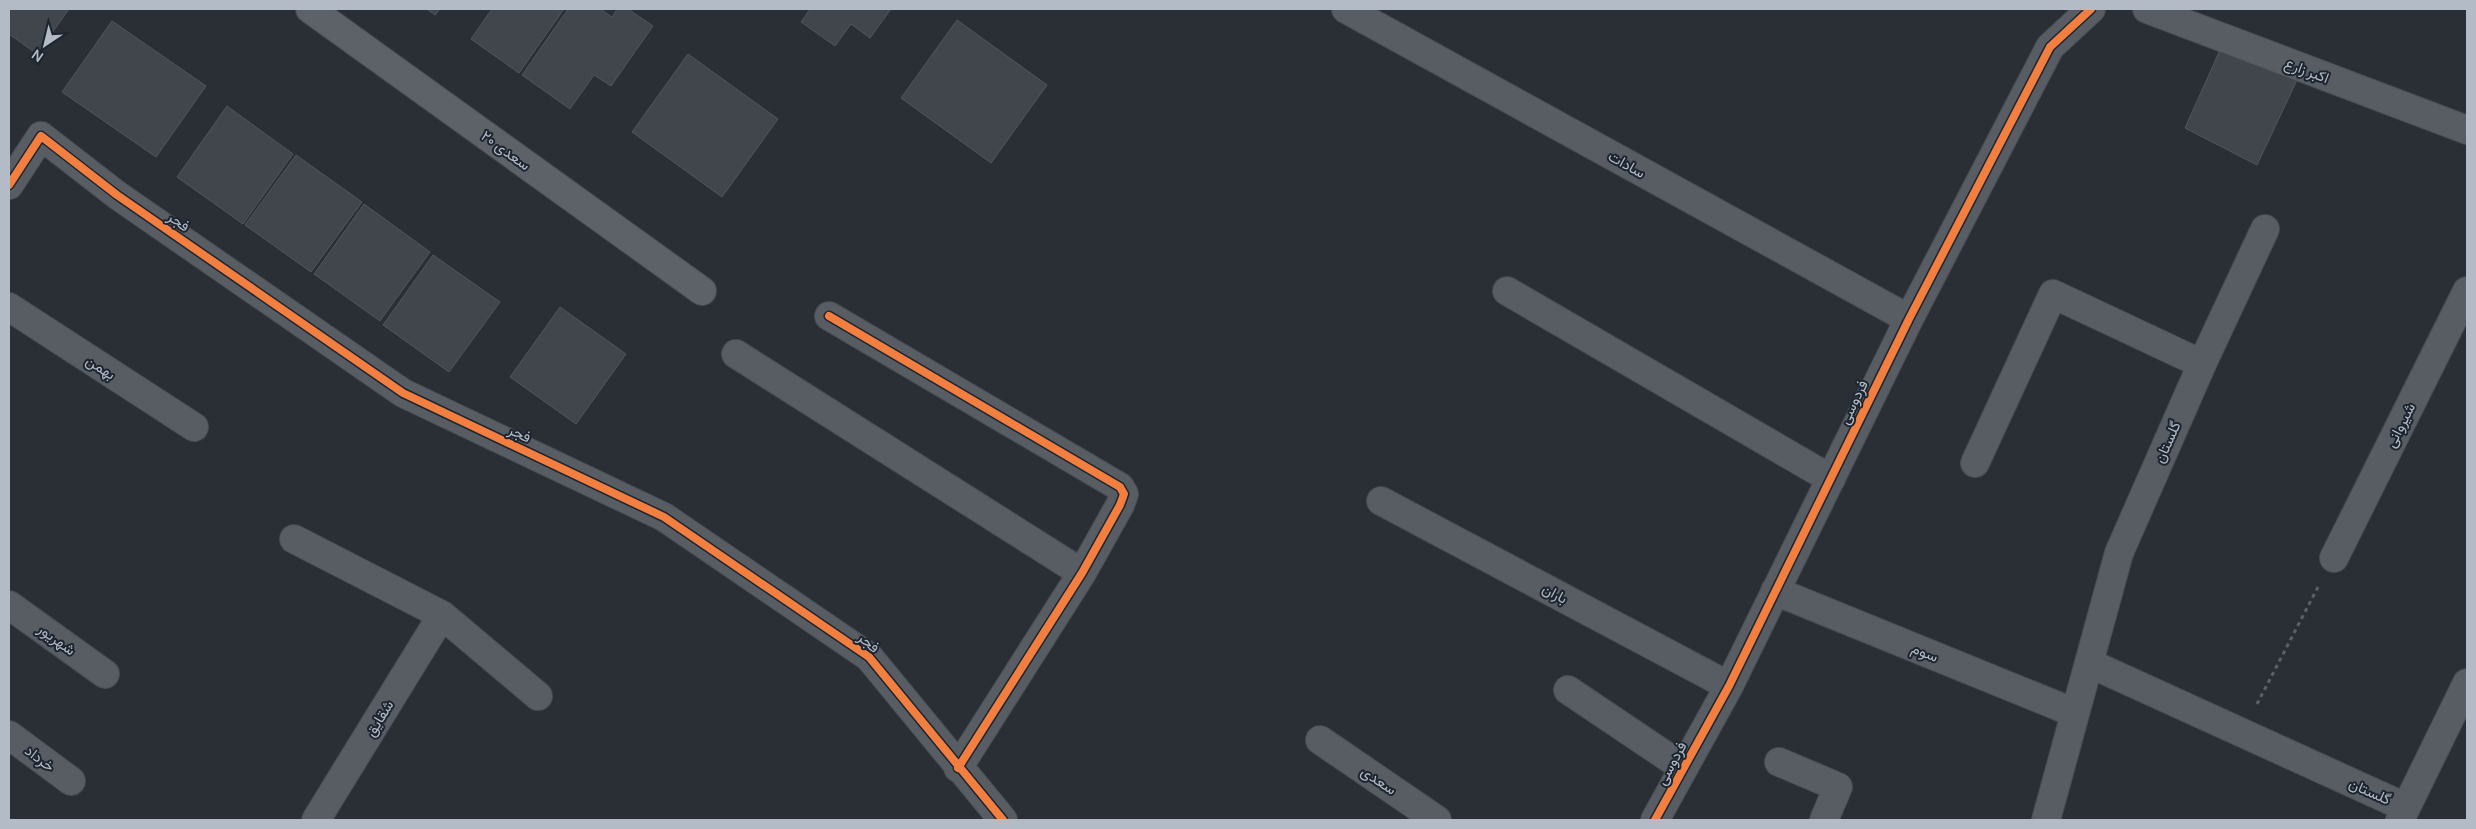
<svg xmlns="http://www.w3.org/2000/svg" width="2476" height="829" viewBox="0 0 2476 829" font-family="Manrope,Vazirmatn,sans-serif">
  <style>
    .building { fill: #41464c; stroke: #51565d }
    .lines { fill: none; stroke-linecap: round; stroke-linejoin: round }
    .street-casing { stroke: #474b50; stroke-width: 30 }
    .secondary-casing { stroke: #474b50; stroke-width: 30 }
    .path { stroke: #5c6167; stroke-width: 3; stroke-dasharray: 4 4; stroke-linecap: butt }
    .street { stroke: #585d63; stroke-width: 28 }
    .secondary { stroke: #5d6168; stroke-width: 28 }
    .cycleway-casing { stroke: #1c2530; stroke-width: 11 }
    .cycleway { stroke: #f27e40; stroke-width: 8 }
    .labels { text-anchor: middle; dominant-baseline: central; stroke-width: 4; stroke-linejoin: round; paint-order: stroke }
    .street-label { font-size: 15px; fill: #b3bbc7; stroke: #1c2530 }
  </style>
  <rect width="100%" height="100%" fill="#292f35"/>
  <path class="building" d="M9 9H69L37 54 9 34Z
    M427 9H440L435 15Z
    M492 9H564L519 73 471 39Z
    M568 9H600L612 17 617 9H628L653 26 611 86 594 75 570 109 522 75Z
    M810 9H891L870 38 851 24 835 46 801 22Z
    M957 20 1047 85 991 163 901 98Z
    M112 21 206 86 156 157 62 92Z
    M2220 50 2299 76 2257 165 2185 128Z
    M688 54 778 119 722 197 632 132Z
    M227 106 293 154 243 224 177 177Z
    M296 155 362 202 311 272 245 225Z
    M364 204 430 252 380 321 314 274Z
    M433 255 500 302 449 372 383 325Z
    M560 307 626 354 576 424 510 377Z"/>
  <g class="lines">
    <g class="street-casing">
      <path id="street" d="M1346 9 1909 319
        M2147 9 2467 130
        M9 185 41 136 117 195 403 393 664 517 869 657 1003 820
        M1507 291 1831 479
        M9 307 194 427
        M829 316 1120 487 1124 494 1120 505 1082 573 958 768
        M736 354 1082 573
        M1975 463 2053 294 2202 364
        M1381 501 1729 686
        M294 539 442 615 538 696
        M2334 558 2467 291
        M1775 591 2075 713
        M9 605 105 674
        M2089 663 2405 807
        M1568 690 1684 768
        M9 735 71 781
        M1320 740 1437 820
        M1779 762 1838 787 1824 820
        M316 820 442 615
        M1655 820 1729 686 1909 319 2050 47 2091 9
        M2046 820 2119 553 2202 364 2265 229
        M2400 820 2467 683"/>
    </g>
    <g class="secondary-casing">
      <path id="secondary" d="M310 9 702 291"/>
    </g>
    <path class="path" d="M2257 704 2318 587"/>
    <use href="#street" class="street"/>
    <use href="#secondary" class="secondary"/>
    <g class="cycleway-casing">
      <path id="cycleway" d="M9 185 41 136 117 195 403 393 664 517 869 657 1003 820
        M829 316 1120 487 1124 494 1120 505 1082 573 958 768
        M1655 820 1729 686 1909 319 2050 47 2091 9"/>
    </g>
    <use href="#cycleway" class="cycleway"/>
  </g>
  <g class="labels">
    <g class="street-label">
      <text transform="translate(2307 70) rotate(21)">اکبر زارع</text>
      <text transform="translate(506 150) rotate(36)">سعدی ۲۰</text>
      <text transform="translate(1627 164) rotate(29)">سادات</text>
      <text transform="translate(179 221) rotate(35)">فجر</text>
      <text transform="translate(101 367) rotate(33)">بهمن</text>
      <text transform="translate(1853 402) rotate(-64)">فردوسی</text>
      <text transform="translate(2400 425) rotate(-63)">شیروانی</text>
      <text transform="translate(520 433) rotate(25)">فجر</text>
      <text transform="translate(2167 442) rotate(-66)">گلستان</text>
      <text transform="translate(1555 593) rotate(28)">باران</text>
      <text transform="translate(57 639) rotate(36)">شهریور</text>
      <text transform="translate(869 642) rotate(39)">فجر</text>
      <text transform="translate(1925 652) rotate(22)">سوم</text>
      <text transform="translate(379 718) rotate(-58)">شقایق</text>
      <text transform="translate(40 758) rotate(37)">خرداد</text>
      <text transform="translate(1671 763) rotate(-61)">فردوسی</text>
      <text transform="translate(1379 780) rotate(34)">سعدی</text>
      <text transform="translate(2370 791) rotate(24)">گلستان</text>
    </g>
  </g>
  <rect width="2476" height="829" fill="none" stroke="#b3bbc7" stroke-width="20"/>
  <g transform="translate(45 45) rotate(215)" stroke="#1c2530" stroke-width="4" paint-order="stroke">
  <path d="M0-4L9 19L0 12L-9 19Z" fill="#b3bbc7"/>
  <text y="-8" font-size="14" font-weight="bold" text-anchor="middle" fill="#b3bbc7">N</text>
  </g>
</svg>
